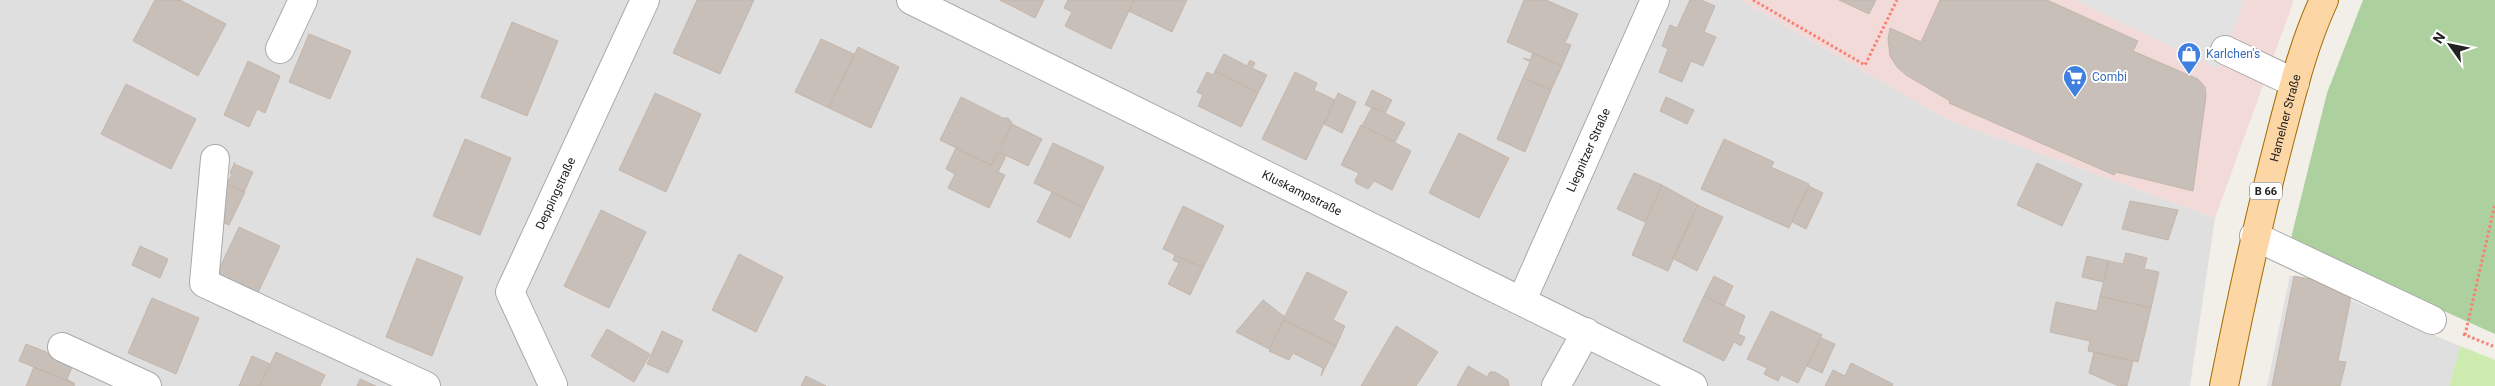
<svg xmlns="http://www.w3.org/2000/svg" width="2495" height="386" viewBox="0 0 2495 386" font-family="Roboto,sans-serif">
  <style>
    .residential { fill: #e0dfdf }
    .commercial { fill: #f2dad9 }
    .grass { fill: #cdebb0 }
    .forest { fill: #add19e }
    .parking { fill: #e2e2e2 }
    .building { fill: #c7bfb8; stroke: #c4b6ab }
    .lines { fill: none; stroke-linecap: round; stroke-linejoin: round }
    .minor-casing { stroke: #a9a9a9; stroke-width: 30 }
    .major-casing { stroke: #a06b00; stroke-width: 30 }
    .path { stroke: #fa8072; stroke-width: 3; stroke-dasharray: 2.5 2.5; stroke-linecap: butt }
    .minor { stroke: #fff; stroke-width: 28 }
    .major { stroke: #fcd6a4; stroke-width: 28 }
    .labels { text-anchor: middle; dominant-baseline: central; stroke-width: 4; stroke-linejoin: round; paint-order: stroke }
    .shield { fill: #fff; stroke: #646464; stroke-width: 1 }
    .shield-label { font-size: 11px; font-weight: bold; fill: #222 }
    .shop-label { font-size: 12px; fill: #366cbe; stroke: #fff; text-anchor: start }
    .street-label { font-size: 12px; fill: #222; stroke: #fff }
  </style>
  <rect width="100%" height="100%" fill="#f2efe9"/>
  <path class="residential" d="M0 0H1740L1947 119 2215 218 2190 386H0Z
    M2290 275 2460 346 2449 386H2267Z"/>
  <path class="commercial" d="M1740 0H2294L2215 218 1947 119Z"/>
  <path class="grass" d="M2460 346 2495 360V386H2449Z"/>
  <path class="forest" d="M2363 0H2495V334L2290 242 2327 93Z"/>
  <path class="parking" d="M2074 0H2245L2218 69Z"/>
  <path class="building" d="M155 0H180L226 24 198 76 133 41Z
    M697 0H754L720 74 673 53Z
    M1000 0H1044L1035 18Z
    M1068 0H1134L1111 49 1065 26 1072 12 1064 8Z
    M1134 0H1187L1172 32 1129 11Z
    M1524 0H1546L1578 14 1565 43 1571 45 1562 66 1507 42Z
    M1690 0H1701L1715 6 1704 32 1716 37 1703 66 1691 61 1682 82 1659 72 1668 49 1662 46 1670 25 1677 28Z
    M1839 0H1876L1869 14Z
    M1940 0H2047L2138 41 2133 51 2198 79 2205 87 2206 96 2193 191 2116 172 2114 175 1949 103 1950 101 1906 75 1897 67 1890 56 1888 39 1890 28 1921 42Z
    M512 22 558 41 527 116 481 97Z
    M309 34 351 51 330 99 289 82Z
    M821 39 854 54 829 108 795 92Z
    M858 47 899 67 871 128 829 108Z
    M1533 53 1562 66 1551 90 1523 78 1530 62 1523 58 1530 60Z
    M1224 54 1247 66 1250 60 1255 63 1252 68 1267 75 1258 93 1215 71Z
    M248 61 280 76 265 113 257 109 249 127 224 115Z
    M1215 71 1258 93 1241 127 1198 106 1203 95 1197 92 1207 72 1213 75Z
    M1295 72 1317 83 1314 90 1335 100 1306 160 1262 139Z
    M1523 78 1551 90 1525 152 1497 139Z
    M126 84 196 119 171 169 101 134Z
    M1372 90 1392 100 1385 113 1365 105Z
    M655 93 701 114 666 192 619 170Z
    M1338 93 1356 102 1342 133 1324 124Z
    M961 97 1003 118H1008L1012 123 991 165 940 140Z
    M1666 97 1694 110 1687 124 1660 111Z
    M1372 107 1405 123 1395 142 1362 126Z
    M1012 124 1042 139 1028 166 999 152Z
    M1361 125 1411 151 1392 190 1374 181 1368 189 1356 183 1355 180 1359 173 1341 165Z
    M1459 133 1509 158 1479 218 1429 193Z
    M465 139 511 158 480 235 433 216Z
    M1724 139 1774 162 1771 167 1809 184 1789 228 1701 189Z
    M1053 143 1104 167 1084 208 1034 183Z
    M956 148 991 165 999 152 1006 156 998 172 1005 175 989 208 948 188 955 174 946 169Z
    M235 162 234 164 253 172 244 192 227 184 232 174 230 173Z
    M2037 163 2082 184 2062 226 2017 205Z
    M1634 173 1662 185 1645 222 1617 209Z
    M227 184 245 192 229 225 211 217Z
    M1662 185 1698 205 1668 271 1632 255Z
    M1809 186 1823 193 1806 229 1792 222Z
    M1052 192 1084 208 1070 238 1037 222Z
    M2130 201 2178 210 2168 240 2122 229Z
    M1698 205 1723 217 1697 271 1672 258Z
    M1183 206 1224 226 1203 268 1163 249Z
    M601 210 646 232 609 308 564 286Z
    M239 227 280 246 256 297 215 278Z
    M140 246 168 259 160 278 132 265Z
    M2126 253 2147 258 2144 269 2159 272 2151 308 2100 296 2109 261 2123 264Z
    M739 254 783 277 756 332 712 310Z
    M1175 255 1203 268 1190 295 1168 284 1179 263 1173 260Z
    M2087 256 2109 261 2103 282 2082 277Z
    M417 258 463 277 432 356 386 337Z
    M1307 272 1347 292 1333 320 1345 326 1336 346 1283 320Z
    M1714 276 1733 286 1724 306 1704 296Z
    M2294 276 2353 287 2338 361 2346 362 2340 386H2272Z
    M1704 296 1745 316 1738 334 1745 337 1741 346 1734 342 1724 361 1683 341Z
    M2100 296 2151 308 2138 362 2088 351 2090 341 2050 332 2056 302 2097 311Z
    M152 298 199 318 176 374 128 353Z
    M1263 300 1285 317 1269 349 1236 332Z
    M1771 311 1822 335 1798 383 1781 375 1778 381 1764 374 1767 368 1747 359Z
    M1283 320 1336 346 1321 376 1323 368 1293 353 1289 360 1269 351Z
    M1396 326 1438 352 1416 386H1361Z
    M607 329 650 354 634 382 591 356Z
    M662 331 683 341 668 373 647 364Z
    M1821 338 1835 344 1822 373 1807 366Z
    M26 344 74 363 67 379 75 384 19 361Z
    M276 352 325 375 320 386H260Z
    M2094 352 2133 361 2127 386H2119L2089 373Z
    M252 356 270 364 260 386H239Z
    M1851 363 1893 384 1892 386H1825L1833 370 1845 376Z
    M1468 366 1487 377 1490 372H1495L1508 380 1509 386H1457Z
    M34 367 75 384 74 386H26Z
    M806 376 826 386H801Z
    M360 379 376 386H357Z"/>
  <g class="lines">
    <g class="minor-casing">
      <g id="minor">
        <path id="s1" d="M911 0 1693 386"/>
        <path d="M280 49 303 0"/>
        <path d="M2225 50 2295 83"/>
        <path d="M215 159 204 283 426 386"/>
        <path d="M2254 236 2432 320"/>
        <path id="s2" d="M1522 300 1655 0"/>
        <path d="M62 347 147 386"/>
        <path id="s3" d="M553 385 510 292 645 0"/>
        <path d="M1556 386 1586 332"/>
      </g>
    </g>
    <g class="major-casing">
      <g id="major">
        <path id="s4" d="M2224 386C2241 301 2259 218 2281 134 2293 88 2304 43 2324 0"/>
      </g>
    </g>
    <path class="path" d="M1753 0 1865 65 1897 0
      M2463 334 2495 347
      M2465 335 2495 204"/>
    <use href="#minor" class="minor"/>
    <use href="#major" class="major"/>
  </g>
  <defs>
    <g id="shop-pin" transform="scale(1.25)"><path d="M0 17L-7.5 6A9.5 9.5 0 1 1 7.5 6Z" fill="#3f7fe0" stroke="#fff"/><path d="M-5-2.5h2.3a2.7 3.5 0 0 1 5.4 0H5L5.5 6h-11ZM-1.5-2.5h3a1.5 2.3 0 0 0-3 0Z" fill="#fff"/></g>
    <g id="supermarket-pin" transform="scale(1.25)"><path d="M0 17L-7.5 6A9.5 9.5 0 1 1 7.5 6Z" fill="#3f7fe0" stroke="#fff"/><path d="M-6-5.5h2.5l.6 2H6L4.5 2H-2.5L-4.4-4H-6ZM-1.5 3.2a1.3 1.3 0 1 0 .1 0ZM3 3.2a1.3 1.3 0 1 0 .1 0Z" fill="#fff"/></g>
  </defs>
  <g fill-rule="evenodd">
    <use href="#shop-pin" x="2189" y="54"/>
    <use href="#supermarket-pin" x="2075" y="77"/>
  </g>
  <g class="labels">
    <rect class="shield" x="2250" y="182.5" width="32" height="17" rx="4"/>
    <g class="shield-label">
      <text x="2266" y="191">B 66</text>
    </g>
    <g class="shop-label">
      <text x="2206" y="54">Karlchen's</text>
      <text x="2092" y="77">Combi</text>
    </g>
    <g class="street-label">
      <text stroke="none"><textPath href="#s4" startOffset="275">Hamelner Straße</textPath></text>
      <text stroke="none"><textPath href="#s2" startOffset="164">Liegnitzer Straße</textPath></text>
      <text stroke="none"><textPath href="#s1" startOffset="436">Kluskampstraße</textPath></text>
      <text stroke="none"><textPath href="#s3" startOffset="211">Deppingstraße</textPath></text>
    </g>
  </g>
  <g transform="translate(2450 45) rotate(303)" stroke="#ffffff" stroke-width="4" paint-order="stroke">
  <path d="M0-4L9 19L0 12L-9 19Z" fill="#222222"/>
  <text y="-8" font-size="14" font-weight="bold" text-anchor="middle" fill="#222222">N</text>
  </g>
</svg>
